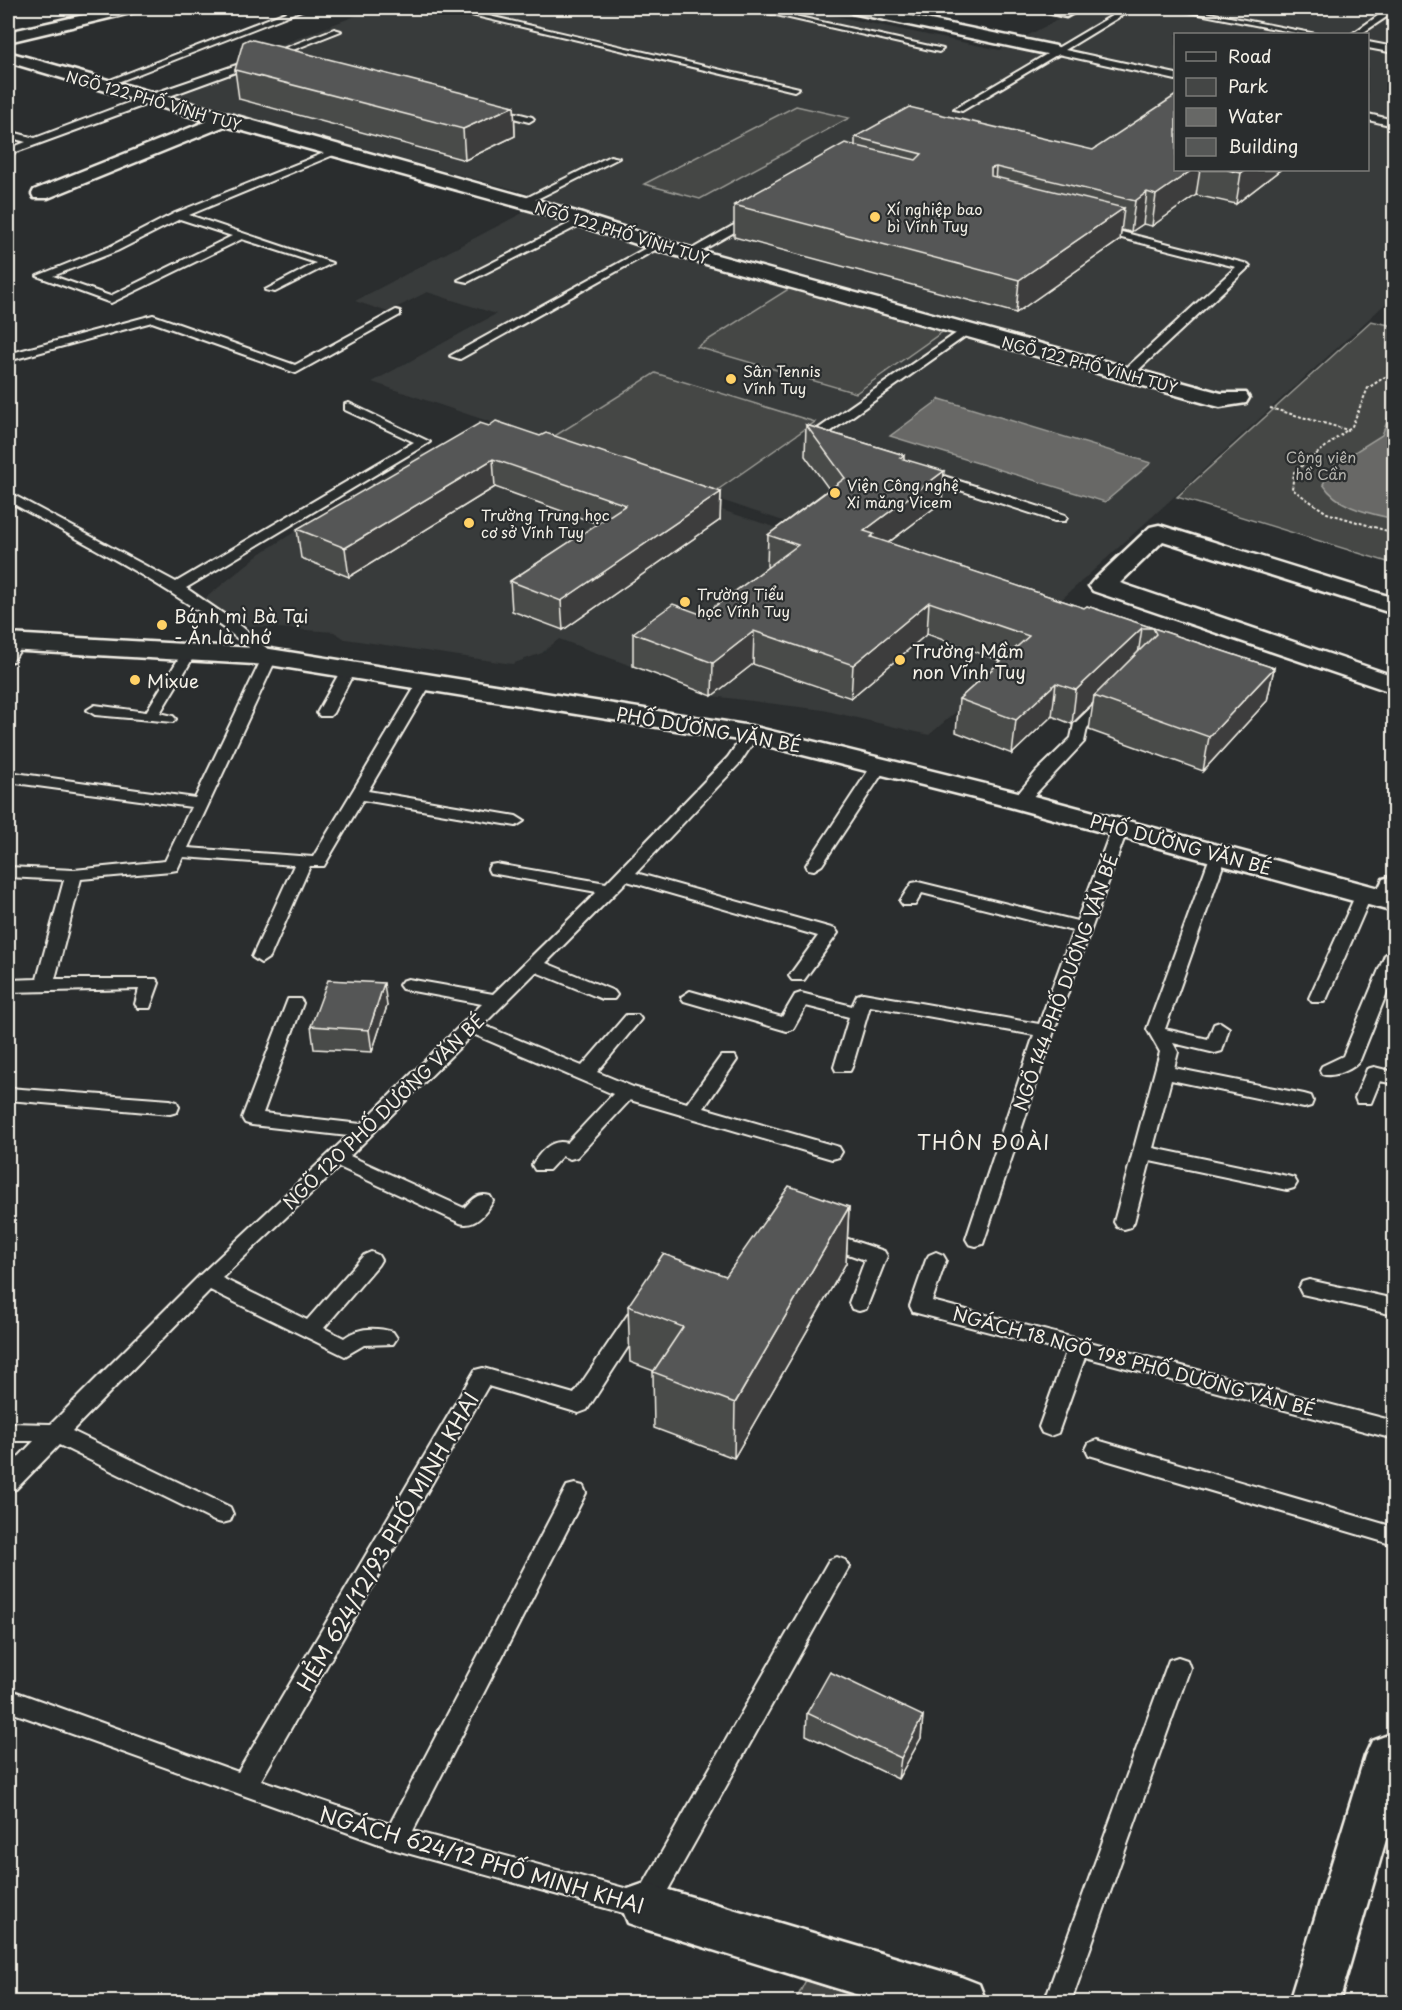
<svg xmlns="http://www.w3.org/2000/svg" width="1402" height="2010" viewBox="0 0 1402 2010" font-family="'Playpen Sans',sans-serif">
  <style>
    .built { fill: #373a3a; fill-rule: evenodd }
    .green { fill: #444645; stroke: #9c9c96; stroke-width: 1.5 }
    .water { fill: #676866; stroke: #9f9f9a; stroke-width: 1.5 }
    .lines { fill: none; stroke-linecap: round; stroke-linejoin: round }
    .service-casing { stroke: #f4f1e8; stroke-width: 4 }
    .minor-casing { stroke: #f4f1e8; stroke-width: 5 }
    .tertiary-casing { stroke: #f4f1e8; stroke-width: 5 }
    .path { stroke: #f4f1e8; stroke-width: 2; stroke-dasharray: 3 2; stroke-linecap: butt }
    .service { fill: #2a2d2e; fill-rule: evenodd }
    .minor { fill: #2a2d2e; fill-rule: evenodd }
    .tertiary { fill: #2a2d2e; fill-rule: evenodd }
    .wall { fill: #494b4a; stroke: #f4f1e8; stroke-width: 1.5 }
    .shaded-wall { fill: #3c3d3c; stroke: #f4f1e8; stroke-width: 1.5 }
    .building { fill: #555756; stroke: #f4f1e8; stroke-width: 1.5 }
    .poi-dot { fill: #ffd166; stroke: #2a2d2e; stroke-width: 2 }
    .labels { text-anchor: middle; dominant-baseline: central; stroke-width: 4.5; stroke-linejoin: round; paint-order: stroke }
    .far-street-label { font-size: 15px; fill: #f4f1e8; stroke: #2a2d2e }
    .far-poi-label { font-size: 15px; fill: #f4f1e8; stroke: #2a2d2e; text-anchor: start }
    .far-park-label { font-size: 15px; fill: #b6b5af; stroke: #2a2d2e }
    .poi-label { font-size: 18px; fill: #f4f1e8; stroke: #2a2d2e; text-anchor: start }
    .street-label { font-size: 18px; fill: #f4f1e8; stroke: #2a2d2e }
    .neighbourhood-label { font-size: 20px; letter-spacing: 1.5px; fill: #f4f1e8; stroke: #2a2d2e }
    .near-street-label { font-size: 21px; fill: #f4f1e8; stroke: #2a2d2e }
  </style>
  <rect width="100%" height="100%" fill="#2a2d2e"/>
  <filter id="ink" filterUnits="userSpaceOnUse"><feTurbulence type="fractalNoise" baseFrequency=".0167" numOctaves="2"/><feDisplacementMap in="SourceGraphic" scale="12" xChannelSelector="R" yChannelSelector="G"/><feConvolveMatrix kernelMatrix="1 2 1 2 8 2 1 2 1" color-interpolation-filters="sRGB"/></filter>
  <g filter="url(#ink)">
    <path class="built" d="M376 8H797L1000 50 1080 8H1394V296L1049 611 372 382 496 314 427 292 388 312 355 301 549 199 156 93ZM1176 34H1368V170H1176Z
      M422 452 448 462 673 494 1062 621 929 735 823 710 712 696 559 639 542 653 512 664 345 639 334 632 249 626 203 600 261 553Z"/>
    <path class="green" d="M796 106 849 118 700 199 644 184Z
      M790 288 945 330 856 393 697 347Z
      M1371 321 1394 326V564L1177 497Z
      M655 373 815 422 716 491 553 437Z
      M806 1980 871 2002H795Z"/>
    <path class="water" d="M940 399 1151 463 1105 502 890 436Z
      M1394 403V519C1368 513 1338 508 1323 484L1334 465 1382 435Z"/>
    <g class="lines">
      <g class="service-casing">
        <path id="service" d="M296 8H307L105 87 97 85Z
          M442 8H455L799 88 794 91Z
          M745 8H759L943 49 939 52Z
          M898 8H908L890 17 883 15Z
          M1125 8H1134L1065 50 1176 74V80L1058 54 962 111 954 109Z
          M1169 8H1184L1316 34H1301Z
          M1389 8H1394V12L1361 34H1352Z
          M334 29 341 31 275 57 267 55Z
          M1368 42 1394 47V53L1368 48Z
          M257 58 260 59V63L8 155V149L26 142 8 137V131L35 138 146 96Z
          M493 107 532 117 534 119 529 122 490 112V108Z
          M1368 114 1394 120V126L1368 120Z
          M334 149 343 151 189 215 332 263 275 292 265 290 316 263 242 239 111 303 37 276 109 247 175 213ZM180 219 232 236 110 296 53 276 117 251Z
          M610 156 619 158 527 204 518 202Z
          M755 213 759 214V218L694 255 685 253Z
          M582 217 586 218V222L468 282 458 280Z
          M1098 226 1248 264 1250 266 1131 377H1123V371L1236 267 1094 231V227Z
          M655 243 664 245 460 359 450 356Z
          M396 310 400 311V315L296 373 152 322 8 361V354L153 315 295 365Z
          M964 328 974 330 823 437 828 439V445L809 441V435Z
          M349 403 430 442 186 588 241 626 277 657 188 848 313 857 418 682 425 678 432 682 368 791 516 816 524 821 516 826 363 800 324 866H310L270 957 261 963 252 957 294 865 183 857 177 870 171 871 81 879 55 979H156L159 983 150 1008H138L135 1004 139 989 8 992V980L37 979 64 880 8 877V867L74 870 165 861 191 807 8 782V772L195 798 262 658C185 594 95 549 8 501V492L176 582 414 442 345 410V404Z
          M922 469 1065 515 1067 518 1065 521H1055L917 476V470Z
          M17 639 24 643 13 661 8 662V647L12 640Z
          M189 649 196 653 160 713 173 716 176 719 173 722 95 715 87 710 95 705 146 712 182 653Z
          M348 666 355 670 333 713 330 716H320L317 713 341 670Z
          M1109 693 1117 698 1087 728 1084 742 1026 804H1014L1012 801 1036 772 1071 738 1074 724 1104 695Z
          M751 729 759 734 740 763 636 873 835 929 838 933 804 980H792L789 976 818 936 627 881 546 963 614 991 617 995 614 999H602L536 972 483 1025 582 1066 626 1015H638L641 1019 638 1023 597 1072 633 1087 687 1103 721 1056H735L737 1060 704 1108 839 1147 842 1152 839 1157 832 1159 630 1100 577 1157 570 1159 562 1156 549 1170H535L532 1165C540 1152 552 1138 567 1143L613 1094 473 1034 350 1156 464 1208C472 1200 477 1192 490 1196L493 1201C486 1213 475 1228 460 1223L339 1167 222 1278 307 1320 364 1255 371 1252 378 1255 381 1260 378 1265 324 1328 344 1338C358 1327 376 1327 393 1332L397 1338 393 1344 364 1345 345 1356 210 1290 72 1431 230 1507 233 1514 230 1521 222 1523 214 1521 59 1445 16 1489 8 1491V1468L34 1441H8V1423L51 1424 200 1275 348 1136 252 1125 245 1123 242 1118 288 999H300L303 1003 263 1113 361 1124 482 1004 402 989 399 985 402 981 408 979 493 994 597 892 496 874 490 873 488 869 490 865 496 864 606 883 728 757 746 731Z
          M880 760 888 765 822 865 814 870 808 869 806 865 874 762Z
          M1120 823 1128 828 1054 1031 983 1244 976 1246 969 1244 966 1239 1034 1035 870 1006 852 1067 850 1071H836L834 1067 849 1017 806 1006 793 1029 787 1031 684 1001 681 997 690 991 782 1017 795 995 801 993 852 1006 857 995 863 993 1039 1024 1073 931 922 893 915 905H903L900 901 912 883 918 882 1077 921 1112 828Z
          M1219 849 1227 854 1165 1029 1208 1039 1214 1024 1220 1022 1229 1028 1222 1051 1215 1053 1173 1043 1178 1052 1174 1068 1304 1094 1311 1096 1313 1101 1311 1106 1304 1108 1171 1080 1153 1148 1287 1176 1294 1178 1297 1183 1294 1188 1287 1190 1150 1161 1134 1222 1131 1227 1124 1229 1117 1227 1114 1222 1160 1052 1147 1029 1211 854Z
          M1364 889 1372 894 1327 998 1324 1002H1312L1309 998 1356 894Z
          M1394 949V975L1360 1060C1354 1070 1333 1078 1322 1074L1320 1070 1322 1066 1343 1056 1385 955Z
          M1374 1067 1394 1072V1084L1380 1081 1371 1103H1357L1355 1098 1367 1069Z
          M8 1088 170 1100 177 1102 179 1107 177 1112 170 1114 8 1100Z
          M824 1231 884 1251 887 1256 866 1309 859 1311 852 1309 849 1303 865 1260 817 1243 814 1238 817 1233Z
          M936 1252 943 1255 946 1260 932 1301 1394 1421V1439L1085 1357 1058 1433 1050 1436 1042 1433 1039 1427 1066 1352 913 1312 910 1306 926 1260 929 1255Z
          M1309 1280 1394 1299V1315L1302 1294 1299 1288 1302 1282Z
          M642 1302 649 1304 652 1310 587 1410 579 1413 488 1386 261 1780 390 1824 567 1486 575 1484 583 1486 586 1493 413 1831 639 1892 829 1560 837 1557 845 1560 849 1567 845 1574 654 1915 645 1919 396 1850 8 1711V1689L238 1772 475 1370 483 1368 574 1394 635 1304Z
          M1097 1440 1394 1527V1545L1089 1455 1086 1449 1089 1443Z
          M1178 1657 1187 1660 1190 1668 1071 2002H1044L1166 1668 1169 1660Z"/>
      </g>
      <g class="minor-casing">
        <path id="minor" d="M115 8H141L139 11 8 42V32Z
          M844 8H872L1056 46 1064 51 1056 56 852 13Z
          M1038 8H1082L1066 17 1040 11Z
          M8 52 551 204 666 241 1221 393H1246L1249 398 1246 403 1220 407 1212 405 652 249 537 212 225 126 48 198H34L32 194 34 190 207 121 8 62Z
          M1159 525 1394 598V614L1163 541 1120 583 1394 676V693L1093 591 1089 586 1093 581 1150 527Z
          M1394 876V908L1378 907 1373 900 1383 879Z
          M1388 1735 1394 1736V1812L1339 2002H1289L1365 1756 1372 1741Z
          M645 1883 961 1977 979 1984 986 2002H881L645 1929 628 1923 621 1906 628 1889Z"/>
      </g>
      <g class="tertiary-casing">
        <path id="tertiary" d="M8 634 270 649 751 726 1030 795 1394 892V912L1010 807 751 742 270 665 8 650Z"/>
      </g>
      <path class="path" d="M1394 371 1368 388 1352 426 1294 472 1292 489 1327 513 1394 533
        M1270 408 1348 430"/>
      <use href="#service" class="service"/>
      <use href="#minor" class="minor"/>
      <use href="#tertiary" class="tertiary"/>
    </g>
    <path class="wall" d="M235 70 514 106 515 136 465 160 239 99Z
      M855 137 1176 170H1280L1236 204 1196 195 1152 226 1143 224 1131 232 1121 230 1120 240 1016 313 734 237V205L855 145Z
      M806 425 904 455V459L942 502 888 543 1084 608 1087 606 1274 668 1267 701 1203 771 1089 730 1093 703 1072 724 1052 716 1012 754 956 732 959 699 1001 661 927 634 851 698 753 664 712 696 633 666V633L703 615 768 567 767 566 768 535 829 489 805 456Z
      M489 426 540 436 721 492 720 520 563 630 512 611 510 581 598 524 495 487 349 577 301 558 297 529Z
      M387 1006 372 1052 314 1049 311 1026Z
      M849 1207 846 1263 734 1458 654 1428 653 1372 654 1371 630 1362 628 1306 726 1276Z
      M807 1713 923 1716 921 1738 898 1779 806 1735Z"/>
    <path class="shaded-wall" d="M514 106 515 136 465 160 463 129Z
      M996 167 994 198 988 199 991 168Z
      M1192 170H1200L1196 195 1152 226 1156 195Z
      M1245 170H1280L1236 204 1241 173Z
      M1147 192 1143 224 1131 232 1135 201Z
      M1124 208 1120 240 1016 313 1019 280Z
      M493 459 495 487 349 577 345 548Z
      M944 471 942 502 873 554 864 531Z
      M721 492 720 520 563 630 561 601Z
      M929 602 927 634 851 698 853 665Z
      M1142 628 1137 661 1094 696 1093 703 1072 724 1076 690Z
      M754 631 753 664 712 696 713 663Z
      M1274 668 1267 701 1203 771 1209 737Z
      M1056 683 1052 716 1012 754 1016 720Z
      M384 983 387 1006 372 1052 369 1030Z
      M849 1207 846 1263 734 1458 735 1403Z
      M923 1716 921 1738 898 1779 901 1758Z"/>
    <path class="building" d="M249 39 514 106 463 129 235 70 243 42Z
      M1176 95V170H1192L1156 195 1147 192 1135 201 996 167 991 168V176L1124 208 1019 280 734 205 845 143 916 160 922 154 855 137 909 107 1093 150Z
      M1227 170H1245L1241 173Z
      M496 421 540 436 546 433 721 492 561 601 510 581 626 505 493 459 345 548 297 529 480 423 489 426Z
      M806 425 904 455 900 458 944 471 864 531 874 534 871 537 1084 608 1087 606 1274 668 1209 737 1094 696 1156 634 1153 628H1142L1076 690 1056 683 1016 720 959 699 1029 636 929 602 853 665 754 631 713 663 633 633 673 604 703 615 798 545 768 535 845 478Z
      M328 980 384 983 369 1030 311 1026Z
      M789 1186 849 1207 735 1403 653 1372 683 1327 628 1306 663 1254 726 1276Z
      M830 1672 923 1716 901 1758 807 1713Z"/>
  </g>
  <g class="poi-dot">
    <circle cx="875" cy="217" r="6"/>
    <circle cx="731" cy="379" r="6"/>
    <circle cx="835" cy="493" r="6"/>
    <circle cx="469" cy="523" r="6"/>
    <circle cx="685" cy="602" r="6"/>
    <circle cx="162" cy="625" r="6"/>
    <circle cx="900" cy="660" r="6"/>
    <circle cx="135" cy="680" r="6"/>
  </g>
  <g class="labels">
    <g class="far-street-label">
      <text transform="translate(154 100) rotate(16)">NGÕ 122 PHỐ VĨNH TUY</text>
      <text transform="translate(622 232) rotate(17)">NGÕ 122 PHỐ VĨNH TUY</text>
      <text transform="translate(1090 364) rotate(15)">NGÕ 122 PHỐ VĨNH TUY</text>
    </g>
    <g class="far-poi-label">
      <text x="887" y="208">Xí nghiệp bao<tspan x="887" dy="17">bì Vĩnh Tuy</tspan></text>
      <text x="743" y="370">Sân Tennis<tspan x="743" dy="17">Vĩnh Tuy</tspan></text>
      <text x="847" y="484">Viện Công nghệ<tspan x="847" dy="17">Xi măng Vicem</tspan></text>
      <text x="481" y="514">Trường Trung học<tspan x="481" dy="17">cơ sở Vĩnh Tuy</tspan></text>
      <text x="697" y="593">Trường Tiểu<tspan x="697" dy="17">học Vĩnh Tuy</tspan></text>
    </g>
    <g class="far-park-label">
      <text x="1321" y="456">Công viên<tspan x="1321" dy="17">hồ Cần</tspan></text>
    </g>
    <g class="poi-label">
      <text x="174" y="615">Bánh mì Bà Tại<tspan x="174" dy="21">- Ăn là nhớ</tspan></text>
      <text x="912" y="650">Trường Mầm<tspan x="912" dy="21">non Vĩnh Tuy</tspan></text>
      <text x="147" y="680">Mixue</text>
    </g>
    <g class="street-label">
      <text transform="translate(709 729) rotate(10)">PHỐ DƯƠNG VĂN BÉ</text>
      <text transform="translate(1181 844) rotate(15)">PHỐ DƯƠNG VĂN BÉ</text>
      <text transform="translate(1065 982) rotate(-70)">NGÕ 144 PHỐ DƯƠNG VĂN BÉ</text>
      <text transform="translate(383 1111) rotate(-44)">NGÕ 120 PHỐ DƯƠNG VĂN BÉ</text>
      <text transform="translate(1134 1361) rotate(15)">NGÁCH 18 NGÕ 198 PHỐ DƯƠNG VĂN BÉ</text>
    </g>
    <g class="neighbourhood-label">
      <text x="984" y="1142">THÔN ĐOÀI</text>
    </g>
    <g class="near-street-label">
      <text transform="translate(387 1541) rotate(-60)">HẺM 624/12/93 PHỐ MINH KHAI</text>
      <text transform="translate(482 1859) rotate(16)">NGÁCH 624/12 PHỐ MINH KHAI</text>
    </g>
  </g>
  <rect width="1402" height="2010" fill="none" stroke="#2a2d2e" stroke-width="30"/>
  <rect x="15" y="15" width="1372" height="1980" fill="none" stroke="#f4f1e8" stroke-width="2" filter="url(#ink)"/>
  <rect x="1174" y="33" width="195" height="138" fill="#2a2d2e" stroke="#7b7b78" stroke-width="1.5"/>
  <rect x="1186" y="52" width="30" height="9" fill="#2a2d2e" stroke="#7b7b78" stroke-width="1.5"/>
  <text x="1228" y="63" font-size="18" fill="#f4f1e8">Road</text>
  <rect x="1186" y="78" width="30" height="18" fill="#444645" stroke="#7b7b78" stroke-width="1.5"/>
  <text x="1228" y="93" font-size="18" fill="#f4f1e8">Park</text>
  <rect x="1186" y="108" width="30" height="18" fill="#676866" stroke="#7b7b78" stroke-width="1.5"/>
  <text x="1228" y="123" font-size="18" fill="#f4f1e8">Water</text>
  <rect x="1186" y="138" width="30" height="18" fill="#555756" stroke="#7b7b78" stroke-width="1.5"/>
  <text x="1228" y="153" font-size="18" fill="#f4f1e8">Building</text>
</svg>
